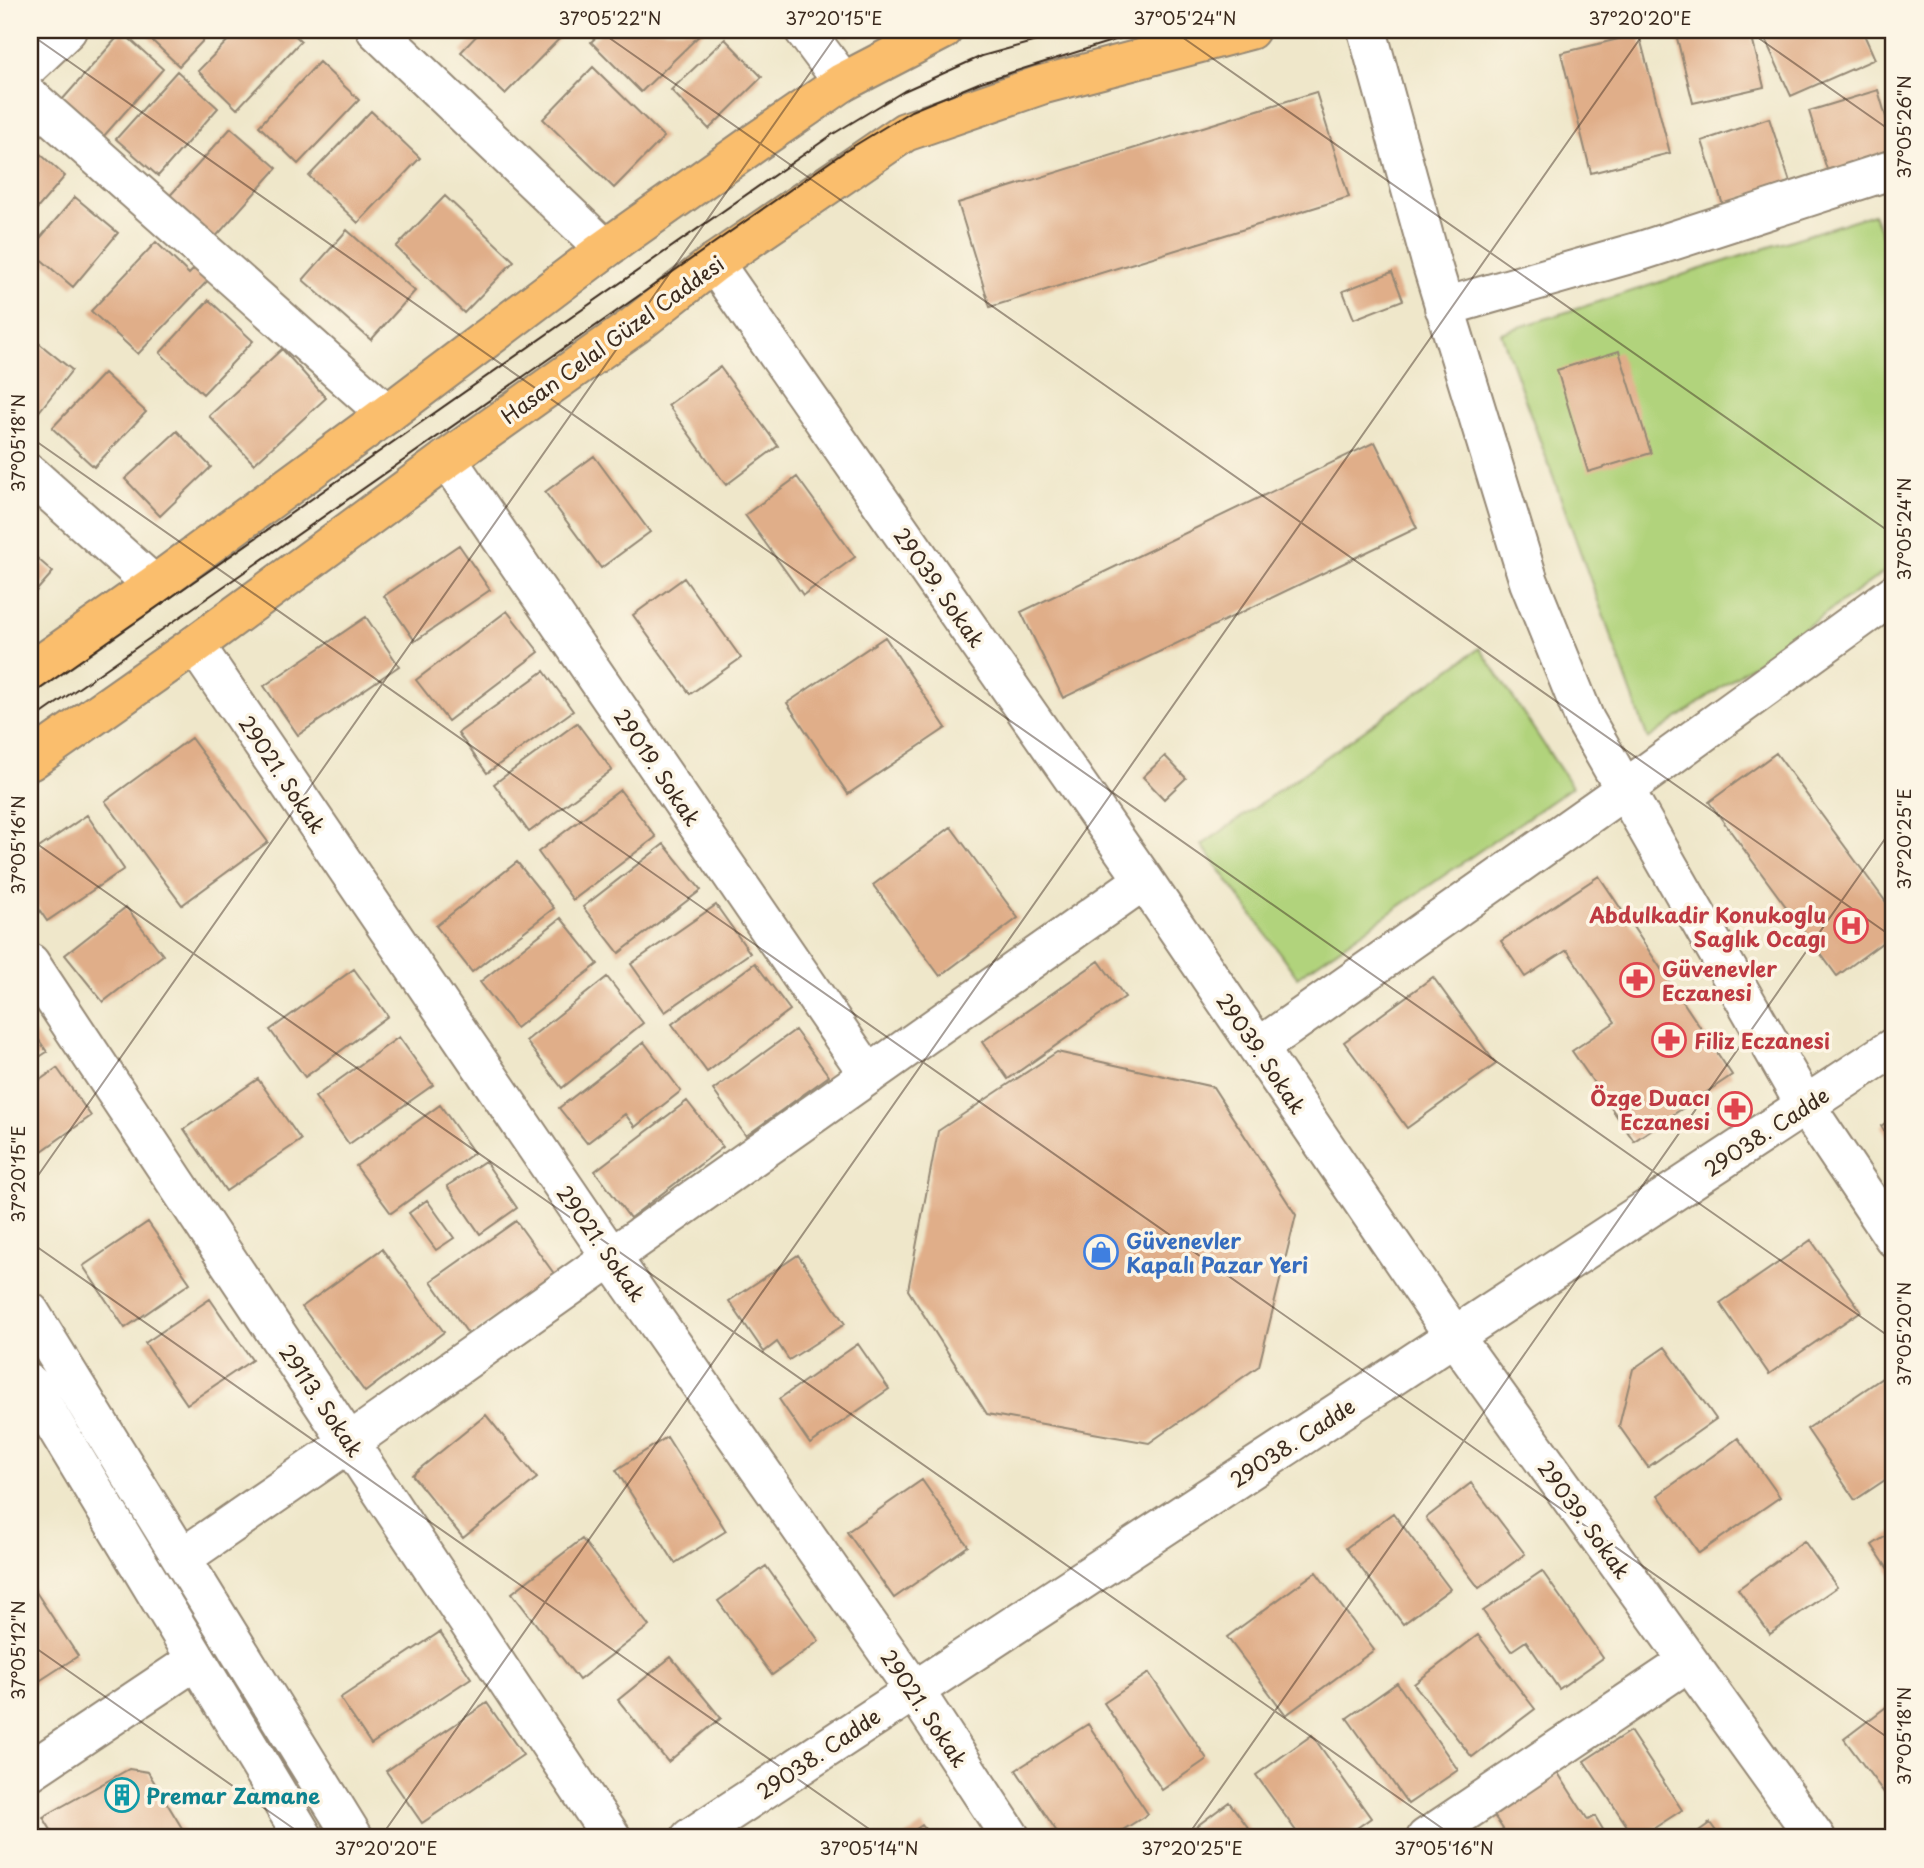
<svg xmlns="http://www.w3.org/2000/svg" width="1924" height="1868" viewBox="0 0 1924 1868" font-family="'Playpen Sans',sans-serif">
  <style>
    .green { fill: #b1d37b; stroke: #767e4c; stroke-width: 2 }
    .building { fill: #e0ae89 }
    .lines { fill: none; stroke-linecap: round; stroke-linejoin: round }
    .minor-casing { stroke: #958874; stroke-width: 42 }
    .major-casing { stroke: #958874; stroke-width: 42 }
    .minor { stroke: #fff; stroke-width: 38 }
    .major { stroke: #fabe6d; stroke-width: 38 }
    .tram { stroke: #3b2a1e; stroke-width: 2 }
    .ticks { fill: none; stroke: #3b2a1e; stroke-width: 2; stroke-opacity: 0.45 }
    .labels { text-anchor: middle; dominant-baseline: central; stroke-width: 7; stroke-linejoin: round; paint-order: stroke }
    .street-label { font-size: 21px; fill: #3b2a1e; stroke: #fcf5e5 }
    .health-label { font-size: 21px; font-weight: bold; fill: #be3a42; stroke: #fcf5e5; text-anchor: end }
    .shop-label { font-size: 21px; font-weight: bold; fill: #366cbe; stroke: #fcf5e5; text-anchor: start }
    .culture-label { font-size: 21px; font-weight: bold; fill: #0d838f; stroke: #fcf5e5; text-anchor: start }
    .neatline { fill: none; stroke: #3b2a1e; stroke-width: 2.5 }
    .ticks-label { font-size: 18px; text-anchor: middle; fill: #3b2a1e }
  </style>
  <rect width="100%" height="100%" fill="#fcf5e5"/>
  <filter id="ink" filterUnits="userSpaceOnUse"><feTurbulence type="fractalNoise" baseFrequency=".0143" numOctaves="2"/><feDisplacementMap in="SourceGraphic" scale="14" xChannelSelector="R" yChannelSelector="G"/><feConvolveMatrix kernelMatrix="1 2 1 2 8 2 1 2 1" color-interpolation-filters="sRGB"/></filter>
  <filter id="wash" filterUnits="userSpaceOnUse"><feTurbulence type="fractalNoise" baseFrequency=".00686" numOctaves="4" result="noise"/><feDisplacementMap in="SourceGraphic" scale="28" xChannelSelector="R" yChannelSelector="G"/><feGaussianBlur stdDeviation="1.57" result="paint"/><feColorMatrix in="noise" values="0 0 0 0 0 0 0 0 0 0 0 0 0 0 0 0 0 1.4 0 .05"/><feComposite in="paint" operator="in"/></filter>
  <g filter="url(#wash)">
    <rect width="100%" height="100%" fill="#efe7ca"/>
    <path class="green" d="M1873 214 1894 261V565L1648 739 1501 333Z
      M1480 648 1572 787 1297 977 1202 845Z"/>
    <g id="blocks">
      <path class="building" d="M141 30H213L179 66Z
        M238 30H289L301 41 237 109 198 71Z
        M482 30H553L561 37 505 94 461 52Z
        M604 30H705L641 92 591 42Z
        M838 30H863L846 37Z
        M1675 30H1750L1764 87 1693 103Z
        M1761 30H1862L1875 59 1791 96Z
        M122 32 163 69 103 137 62 100Z
        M1639 34 1670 153 1591 173 1561 53Z
        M725 39 762 77 709 129 671 90Z
        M319 62 359 100 298 164 259 126Z
        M593 67 664 137 614 188 543 119Z
        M177 71 218 108 158 176 116 139Z
        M1878 90 1894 144V154L1828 173 1809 111Z
        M1316 92 1349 197 990 307 958 203Z
        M371 111 420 158 358 223 309 176Z
        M1769 118 1790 182 1723 205 1702 141Z
        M231 128 277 168 212 241 166 200Z
        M30 145 65 176 30 217Z
        M445 196 514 261 464 313 396 247Z
        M75 197 118 233 73 287 30 250Z
        M347 230 415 291 371 340 303 280Z
        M156 242 189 274 201 262 214 274 138 354 91 311Z
        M1392 272 1403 300 1354 319 1343 291Z
        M209 300 253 341 203 394 160 353Z
        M30 336 72 370 30 423Z
        M282 349 326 398 254 464 209 416Z
        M1619 351 1651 453 1588 472 1557 370Z
        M720 367 778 446 726 485 668 405Z
        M104 373 146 412 94 467 52 428Z
        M177 431 211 467 160 516 125 479Z
        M1375 442 1417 528 1063 698 1021 612Z
        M594 456 650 532 601 568 545 492Z
        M797 477 855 557 803 595 745 515Z
        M459 545 490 590 415 641 384 596Z
        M30 552 53 572 30 598Z
        M684 578 741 658 690 694 633 615Z
        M507 611 539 652 448 721 416 680Z
        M366 617 399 666 298 735 264 686Z
        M885 637 946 728 848 794 787 703Z
        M544 671 573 711 487 773 458 733Z
        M577 723 612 770 529 832 494 784Z
        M191 738 268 842 182 905 105 801Z
        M1776 753 1894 913V934L1837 976 1709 802Z
        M1165 756 1186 778 1164 799 1143 777Z
        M620 790 656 837 573 900 538 852Z
        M87 815 124 869 47 921 30 896V854Z
        M951 827 1018 918 940 976 873 885Z
        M664 844 701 890 619 953 583 907Z
        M517 862 554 908 472 972 436 926Z
        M1599 876 1732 1075 1634 1141 1572 1051 1615 1022 1567 950 1525 977 1501 941Z
        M716 905 750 953 665 1012 631 964Z
        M126 907 163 955 103 1002 65 955Z
        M561 918 598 964 516 1028 480 982Z
        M1099 961 1125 997 1008 1079 982 1042Z
        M755 963 790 1010 707 1072 672 1024Z
        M354 969 388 1016 305 1077 270 1030Z
        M607 977 643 1023 562 1088 526 1041Z
        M1433 977 1496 1064 1407 1128 1344 1042Z
        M30 1027 47 1052 30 1063Z
        M795 1030 829 1076 746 1136 713 1090Z
        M399 1037 433 1085 349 1144 315 1097Z
        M644 1042 681 1091 635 1127 625 1114 587 1143 559 1108Z
        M1057 1052 1213 1087 1296 1215 1259 1366 1149 1443 987 1414 908 1290 938 1131Z
        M57 1068 91 1116 39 1153 30 1141V1087Z
        M258 1079 301 1140 226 1191 184 1129Z
        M687 1101 723 1147 630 1218 595 1171Z
        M440 1105 474 1153 391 1213 356 1166Z
        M1894 1117V1147L1881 1126Z
        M485 1161 517 1208 480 1234 447 1186Z
        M427 1200 454 1238 436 1250 409 1213Z
        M516 1221 555 1275 469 1335 431 1281Z
        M148 1222 190 1283 125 1328 83 1266Z
        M1811 1240 1861 1311 1769 1374 1720 1303Z
        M382 1249 444 1332 365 1392 302 1307Z
        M798 1255 845 1324 789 1360 777 1342 764 1352 729 1301Z
        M210 1299 252 1360 187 1404 145 1343Z
        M858 1344 889 1389 810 1444 779 1399Z
        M1665 1347 1716 1419 1648 1467 1619 1426 1633 1369Z
        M1894 1370V1474L1855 1500 1807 1429Z
        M486 1415 537 1478 463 1538 412 1475Z
        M667 1437 726 1531 675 1563 616 1470Z
        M1738 1438 1780 1497 1699 1553 1658 1495Z
        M922 1480 968 1546 894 1598 847 1532Z
        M1471 1483 1525 1554 1479 1588 1426 1518Z
        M1393 1513 1450 1589 1403 1624 1346 1548Z
        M1894 1531V1578L1872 1545Z
        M582 1539 649 1626 579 1680 512 1593Z
        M1804 1541 1837 1587 1770 1634 1738 1589Z
        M766 1566 819 1641 772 1675 718 1601Z
        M1542 1571 1603 1658 1559 1689 1526 1641 1511 1651 1483 1611Z
        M1316 1572 1374 1650 1286 1715 1227 1637Z
        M30 1583 78 1656 30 1687Z
        M440 1632 471 1678 371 1744 340 1698Z
        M1478 1635 1535 1709 1472 1757 1414 1684Z
        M671 1657 721 1718 668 1762 618 1700Z
        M1149 1673 1207 1759 1162 1790 1104 1703Z
        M1397 1683 1458 1770 1408 1804 1347 1718Z
        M1894 1701V1806L1844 1739Z
        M487 1703 523 1755 422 1823 386 1771Z
        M1088 1724 1148 1814 1110 1838H1061L1016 1770Z
        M1630 1731 1682 1810 1639 1838H1635L1584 1761Z
        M1312 1735 1371 1818 1343 1838H1301L1256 1775Z
        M129 1769 148 1772 188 1838H56L43 1817Z
        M1558 1773 1588 1820 1595 1816 1608 1838H1509L1493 1814Z
        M1229 1802 1256 1838H1181Z
        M1710 1823 1721 1838H1689Z
        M922 1825 932 1838H903Z"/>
    </g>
  </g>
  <g filter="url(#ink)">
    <use href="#blocks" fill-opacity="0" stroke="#958874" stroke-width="2"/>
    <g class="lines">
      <g class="minor-casing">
        <path id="minor" d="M376 30 605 249
          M804 30 843 82
          M1367 30 1431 262 1529 582 1585 720 1805 1105 1894 1238
          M30 65 67 30
          M30 97 387 414
          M714 263 1144 880 1454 1336 1816 1838
          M1444 307 1644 250 1894 169
          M447 459 869 1075
          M30 474 154 585
          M195 645 612 1258 914 1690 1011 1838
          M30 963 612 1838
          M1258 1048 1625 789 1894 594
          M30 1312 354 1838
          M30 1384 304 1838
          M182 1558 350 1442 1144 880
          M30 1771 196 1660
          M690 1838 1894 1047
          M1426 1838 1688 1662"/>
      </g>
      <g class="major-casing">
        <path id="major" d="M30 672 154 585 387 414 605 249 756 142 843 82 943 30
          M30 761 195 645 447 459 634 326 714 263 905 132 1041 85 1250 30"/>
      </g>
      <use href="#minor" class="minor"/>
      <use href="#major" class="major"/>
      <path class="tram" d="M30 696 833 134 904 91 982 56 1076 30
        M30 722 844 152 911 111 981 82 1147 30"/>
    </g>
  </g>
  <path class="ticks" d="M598 30 1894 938M1172 30 1894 535M1747 30 1894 133M30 34 1894 1340M30 36 34 30M30 437 1894 1742M30 839 1456 1838M30 1187 840 30M30 1242 882 1838M30 1644 307 1838M380 1838 1646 30M1186 1838 1894 826"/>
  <defs>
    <g id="hospital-ring" transform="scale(1.75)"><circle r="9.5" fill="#fcf5e5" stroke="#e0444e" stroke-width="1.5"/><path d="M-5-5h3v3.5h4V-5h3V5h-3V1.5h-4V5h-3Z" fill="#e0444e"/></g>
    <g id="pharmacy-ring" transform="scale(1.75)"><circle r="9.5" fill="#fcf5e5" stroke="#e0444e" stroke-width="1.5"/><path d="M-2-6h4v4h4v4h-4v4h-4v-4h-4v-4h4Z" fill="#e0444e"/></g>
    <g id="shop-ring" transform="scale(1.75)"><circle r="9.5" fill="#fcf5e5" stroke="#3f7fe0" stroke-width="1.5"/><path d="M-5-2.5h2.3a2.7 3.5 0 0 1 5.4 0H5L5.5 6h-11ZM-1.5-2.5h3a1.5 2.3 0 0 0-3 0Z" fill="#3f7fe0"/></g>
    <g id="building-ring" transform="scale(1.75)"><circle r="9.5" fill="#fcf5e5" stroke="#0f9aa8" stroke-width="1.5"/><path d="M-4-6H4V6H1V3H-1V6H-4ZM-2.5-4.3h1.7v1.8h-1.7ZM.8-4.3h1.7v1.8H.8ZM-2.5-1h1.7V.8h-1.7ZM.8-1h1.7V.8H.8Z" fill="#0f9aa8"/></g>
  </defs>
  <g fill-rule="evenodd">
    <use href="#hospital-ring" x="1851" y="926"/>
    <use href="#pharmacy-ring" x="1637" y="980"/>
    <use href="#pharmacy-ring" x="1669" y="1040"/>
    <use href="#pharmacy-ring" x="1735" y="1109"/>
    <use href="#shop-ring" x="1101" y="1252"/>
    <use href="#building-ring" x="122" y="1795"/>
  </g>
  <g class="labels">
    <g class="street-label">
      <text transform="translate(612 339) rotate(-36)">Hasan Celal Güzel Caddesi</text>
      <text transform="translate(940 587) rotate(55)">29039. Sokak</text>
      <text transform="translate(658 767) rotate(56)">29019. Sokak</text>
      <text transform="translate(283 774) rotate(56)">29021. Sokak</text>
      <text transform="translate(1262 1053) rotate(56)">29039. Sokak</text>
      <text transform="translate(1766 1131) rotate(-33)">29038. Cadde</text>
      <text transform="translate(602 1243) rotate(55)">29021. Sokak</text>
      <text transform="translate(322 1400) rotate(56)">29113. Sokak</text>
      <text transform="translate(1292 1442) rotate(-33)">29038. Cadde</text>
      <text transform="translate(1585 1519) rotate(54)">29039. Sokak</text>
      <text transform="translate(925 1708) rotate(56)">29021. Sokak</text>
      <text transform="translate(818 1753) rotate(-34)">29038. Cadde</text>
    </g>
    <g class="health-label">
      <text x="1826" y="914">Abdulkadir Konukoglu<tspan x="1826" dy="24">Saglık Ocagı</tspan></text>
      <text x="1662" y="968" text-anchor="start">Güvenevler<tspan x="1662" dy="24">Eczanesi</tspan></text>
      <text x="1694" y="1040" text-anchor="start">Filiz Eczanesi</text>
      <text x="1710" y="1097">Özge Duacı<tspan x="1710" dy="24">Eczanesi</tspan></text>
    </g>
    <g class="shop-label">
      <text x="1126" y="1240">Güvenevler<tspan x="1126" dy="24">Kapalı Pazar Yeri</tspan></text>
    </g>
    <g class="culture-label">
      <text x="146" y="1795">Premar Zamane</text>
    </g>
  </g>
  <rect width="1924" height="1868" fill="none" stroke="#fcf5e5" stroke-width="77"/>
  <rect x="38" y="38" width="1847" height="1791" class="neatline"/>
  <g class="ticks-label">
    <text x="610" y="25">37°05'22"N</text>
    <text x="834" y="25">37°20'15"E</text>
    <text x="1185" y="25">37°05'24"N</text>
    <text x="1640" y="25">37°20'20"E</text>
    <text transform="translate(1905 127) rotate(-90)" y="6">37°05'26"N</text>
    <text transform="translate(19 443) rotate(-90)" y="6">37°05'18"N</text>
    <text transform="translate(1905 529) rotate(-90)" y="6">37°05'24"N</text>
    <text transform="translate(1905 839) rotate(-90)" y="6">37°20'25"E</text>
    <text transform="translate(19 845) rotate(-90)" y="6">37°05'16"N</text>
    <text transform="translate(19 1174) rotate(-90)" y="6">37°20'15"E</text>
    <text transform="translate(1905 1334) rotate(-90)" y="6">37°05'20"N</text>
    <text transform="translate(19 1650) rotate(-90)" y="6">37°05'12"N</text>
    <text transform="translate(1905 1736) rotate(-90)" y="6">37°05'18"N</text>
    <text x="386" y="1855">37°20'20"E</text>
    <text x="869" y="1855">37°05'14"N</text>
    <text x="1192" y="1855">37°20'25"E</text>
    <text x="1444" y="1855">37°05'16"N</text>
  </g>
</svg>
